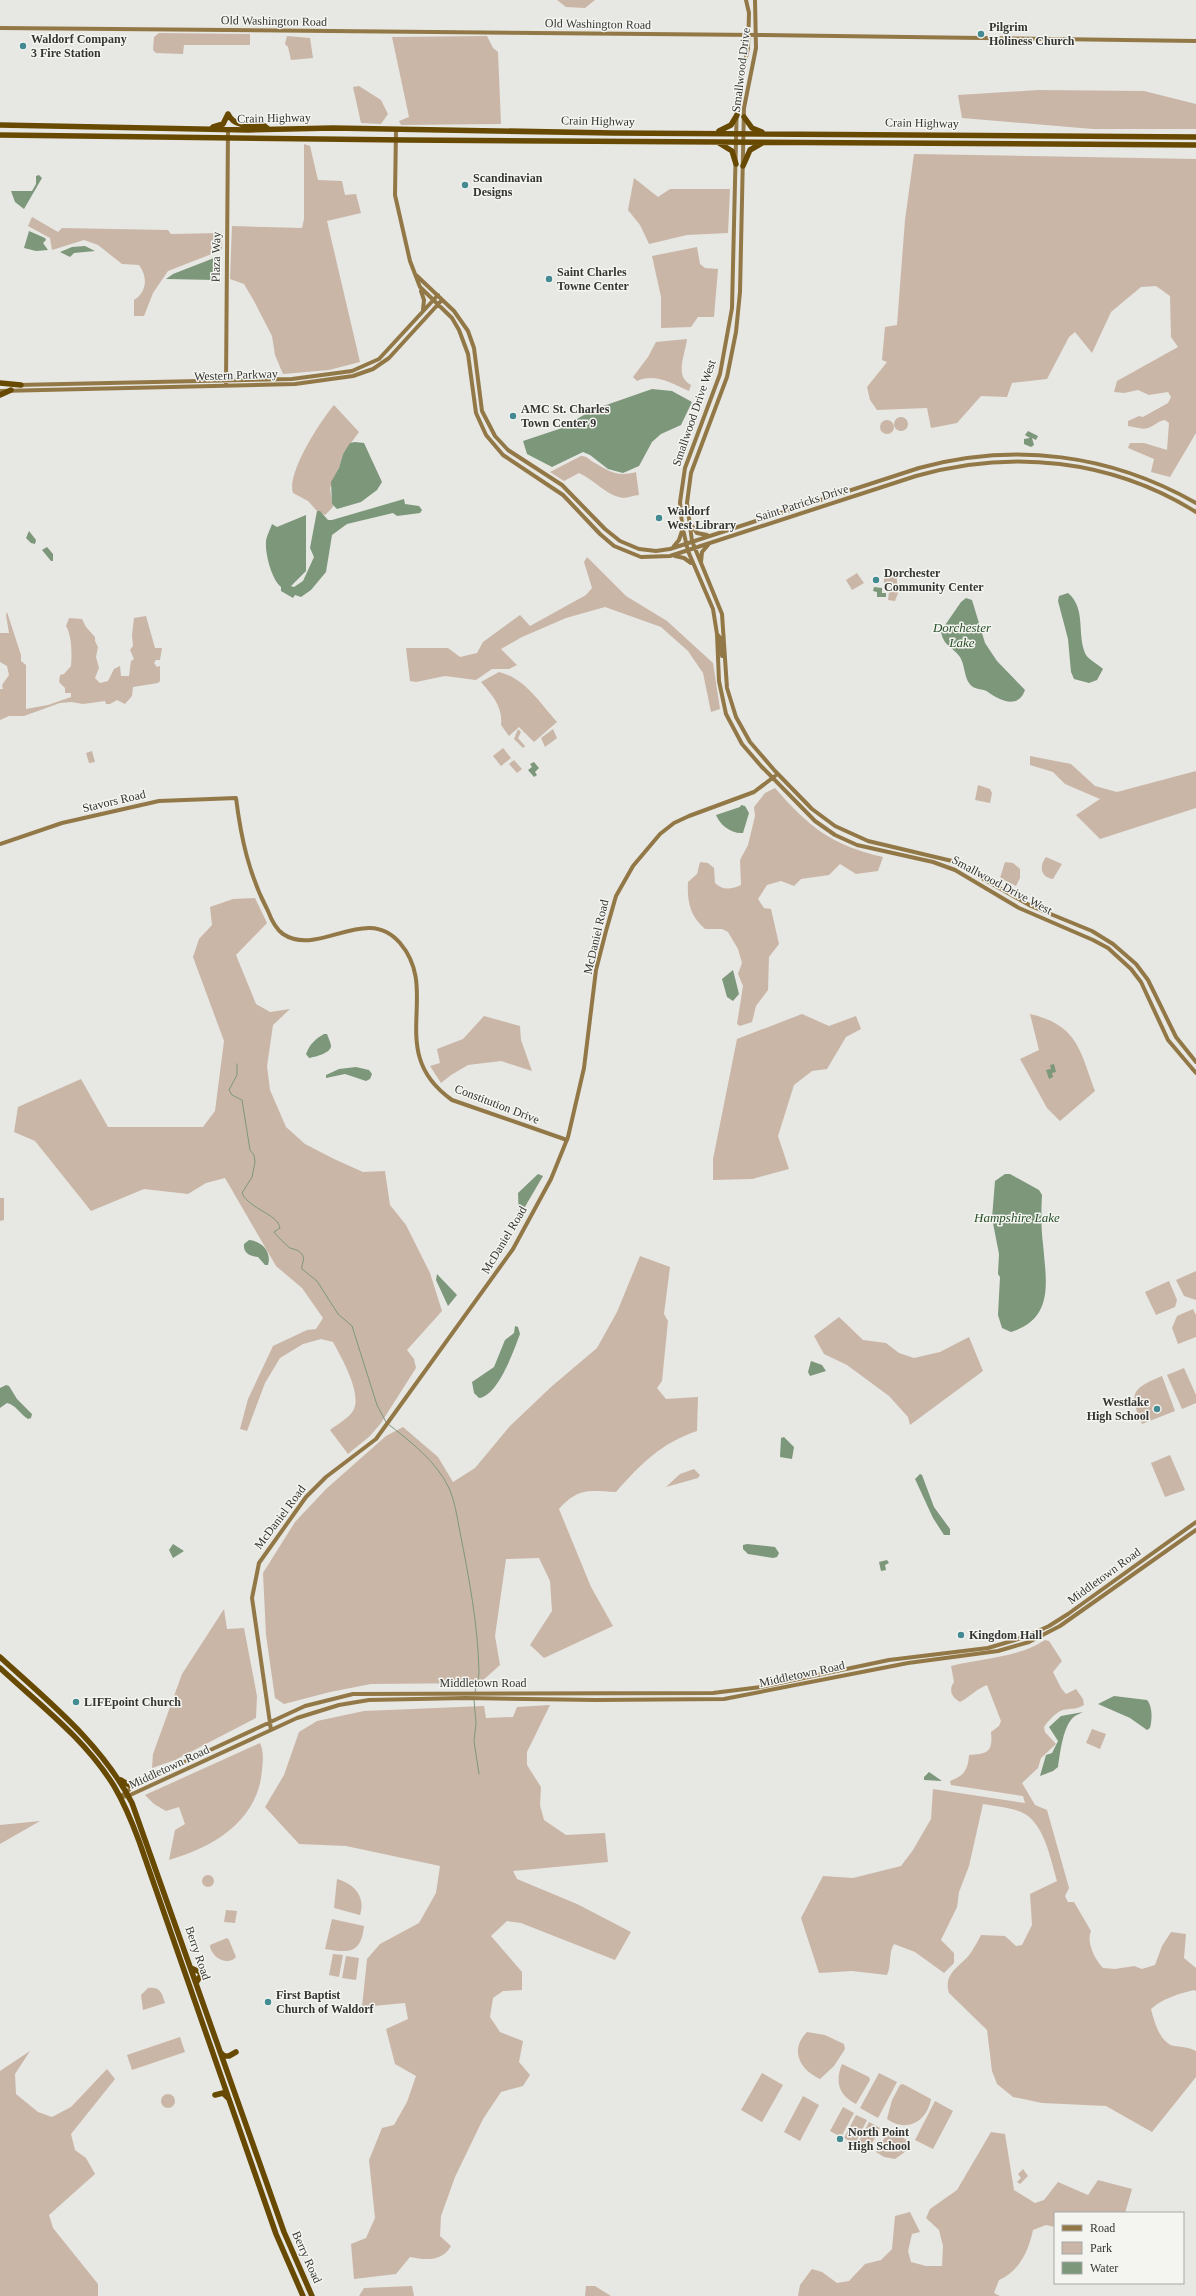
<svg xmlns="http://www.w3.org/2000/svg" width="1196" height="2296" viewBox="0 0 1196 2296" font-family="Georgia,serif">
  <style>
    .green { fill: #cab6a7 }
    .water { fill: #7d977b }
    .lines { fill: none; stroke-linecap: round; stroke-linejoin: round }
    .stream { stroke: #7d977b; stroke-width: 1 }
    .secondary { stroke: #937847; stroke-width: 4 }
    .highway { stroke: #674901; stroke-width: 5.5 }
    .poi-dot { fill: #438a93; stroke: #f4f4f0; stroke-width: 1.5 }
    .labels { text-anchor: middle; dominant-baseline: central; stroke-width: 3; stroke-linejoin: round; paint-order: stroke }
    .street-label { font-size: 12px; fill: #353534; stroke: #f4f4f0 }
    .poi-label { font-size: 12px; font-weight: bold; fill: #353534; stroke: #f4f4f0; text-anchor: start }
    .water-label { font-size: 13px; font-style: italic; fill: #274f27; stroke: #f4f4f0 }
  </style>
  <rect width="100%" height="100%" fill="#e7e7e3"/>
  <path class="green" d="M557 0H595L585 8 566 7Z
    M159 33 250 34V45H184L183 54 156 53 153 50 154 37Z
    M287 36 310 38 313 58 291 60 288 47 285 44Z
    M487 36 493 48 498 52 501 124 401 125 399 121 409 117 392 37Z
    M359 86 381 100 388 114 381 124 361 123 353 87Z
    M1038 90 1144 91 1196 104V129H1093L962 118 958 95Z
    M304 144 310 146 318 180 342 181 345 195 356 194 361 213 327 221 360 362 329 370 283 374 275 355 272 336 254 301 244 284 230 279 232 226 302 228 304 219Z
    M914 154 1196 159V433L1170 477 1151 472 1154 459 1128 448 1130 443H1144L1167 450 1169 423 1165 420C1157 421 1155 426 1148 428 1142 430 1135 427 1128 426V421L1139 416 1143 417 1168 403 1171 397 1168 392 1149 395 1138 390 1124 393 1114 392 1117 381 1178 347 1171 337 1170 296 1156 286 1141 287 1111 312 1092 353 1075 332 1069 337 1047 379 1012 383 1007 397 981 396 957 423 931 428 927 408 877 410 870 400 867 387 887 362 882 360 885 327 897 325 905 220Z
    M634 178 658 197 670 189H730L728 233 687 235 649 244 640 225 628 210Z
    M32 217 58 232 62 228 168 230 171 234 222 233V250L168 271 153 293 144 316H134V300C147 292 148 277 139 265L122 264 98 245 84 240 52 250 50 238 28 226Z
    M697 247 700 264 705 268 718 269 714 317H698L691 327 661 328V297L652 256Z
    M687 339C685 356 674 376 691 385L689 391C671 383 655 373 637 381L633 377 648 357 656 342Z
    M334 405 359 432 343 454 339 468 330 488 333 507 325 515 317 511 308 501 293 493C286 474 321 420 334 405Z
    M894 424a7 7 0 1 1 14 0a7 7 0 1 1-14 0Z
    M880 427a7 7 0 1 1 14 0a7 7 0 1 1-14 0Z
    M581 456C588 456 589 460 595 463 610 472 618 477 636 472L639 495C634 495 628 498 623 498 605 495 595 480 579 473L564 481 550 472Z
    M587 557 626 596 667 621 713 663 720 709 711 712 703 673 688 651 661 627 605 607 566 618 522 637 501 649 517 665 509 669H492L476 680 445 676 416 682 410 681 406 648H448L460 657 477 653 483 642 520 615 530 626 586 595 592 588 584 562Z
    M896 570 898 593 895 601 888 600 890 584 884 583V571Z
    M857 573 864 583 852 590 846 580Z
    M7 612 21 655V661L26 665V709L48 705 71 697V693H65V688L59 682 60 675 64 674 71 666C72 654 72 636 66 626L69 618 82 619 86 627 95 637V641L98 647 96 657 99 668 95 678 100 683 108 681 114 669 120 666 121 676H129L131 661 134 659 130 650 133 646 132 635 134 618 146 616 155 648H162L160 660H156L154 663 157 667 160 666V681L158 683 133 687 132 696 125 704 117 700 110 704H106L105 701 83 704 71 702 60 703 24 716H9L0 720V689H3L2 685 9 675 7 666 0 662V633H9L6 615Z
    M499 672C525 678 540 703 557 722L534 742 519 727 509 736 501 725C503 707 493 696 481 682Z
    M518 729 521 732 518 738 525 746 523 748 514 739Z
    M553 729 557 738 545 747 541 738Z
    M503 748 511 758 501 766 493 756Z
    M92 751 95 762 89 763 86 753Z
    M1030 756 1071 764 1095 786 1117 792 1196 771V808L1100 839 1076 815 1100 799 1065 784 1053 772 1030 765Z
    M514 760 522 769 517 773 509 764Z
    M978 785 990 789 992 793 990 803 975 800Z
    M775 788C809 827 831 845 883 857L878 871 856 874 840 864 829 875 801 879 794 886 781 881 767 885 758 899 764 908 771 909 779 944 769 957 768 990 756 1006 752 1022 740 1026 737 1024 743 986 738 974 742 963 738 949 728 932 722 929H705C690 916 687 902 688 882L697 874 700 862 708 863 714 868 715 883C723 891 732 889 741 885L740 860 748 845 755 816 754 807 765 793Z
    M1046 857 1062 864 1053 879C1040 877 1039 866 1046 857Z
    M1005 862 1013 863 1020 869V878L1016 886 1000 878Z
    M255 898 267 923 236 955 256 1004 270 1012 290 1009 273 1025 267 1066 270 1090 286 1127 305 1144 334 1159 363 1172 385 1171 390 1205 406 1225 430 1273 442 1311 407 1350 414 1359 416 1368 381 1423 370 1436 348 1454 330 1430C336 1425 349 1418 353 1411 363 1394 341 1357 333 1342L321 1339 303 1344 280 1358 265 1383 247 1431 240 1429 248 1399 273 1346 307 1330 316 1329 323 1318 302 1288 276 1266 225 1178 206 1183 188 1194 144 1189 91 1211 35 1141 14 1132 18 1107 81 1079 108 1127H203L215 1111 224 1041 193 957 199 939 212 925 210 907 233 899Z
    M802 1014 829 1026 856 1016 861 1029 846 1037 827 1069 812 1071 794 1085 778 1136 789 1169 752 1179 713 1180V1159L737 1039Z
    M1030 1014C1078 1025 1080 1051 1095 1091L1060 1121 1047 1108 1020 1059 1039 1050Z
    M484 1016 520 1026 521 1040 532 1071 501 1061 468 1065 451 1075 441 1083 430 1066 440 1063 437 1049 463 1039Z
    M0 1198H4V1220L0 1221Z
    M640 1256 670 1267 664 1314 668 1321 662 1381 657 1388 666 1399 698 1397 697 1431C661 1443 641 1464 616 1492 589 1491 579 1487 559 1509L591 1587 613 1626 544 1658 530 1645 552 1611 550 1581 539 1558 506 1559 495 1636 500 1665 480 1683 371 1684 330 1692 284 1704 275 1698 266 1635 263 1573 295 1522 326 1489 386 1436 403 1427 438 1457 453 1482 475 1468 510 1426 551 1387 597 1348 617 1312Z
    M1196 1271V1300L1184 1296 1176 1280Z
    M1169 1281 1177 1300 1175 1307 1156 1315 1145 1292Z
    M1193 1309 1196 1315V1337L1178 1344 1172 1328 1177 1316Z
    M839 1317 863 1340 886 1343 899 1353 914 1358 940 1352 969 1337 983 1371 910 1425 908 1417 889 1396 847 1365 824 1354 814 1336Z
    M1184 1368 1196 1395V1403L1182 1409 1167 1375Z
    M1162 1376 1175 1411 1142 1424C1129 1393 1131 1389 1162 1376Z
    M1170 1455 1185 1490 1165 1497 1151 1463Z
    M694 1469 700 1475 698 1478 666 1487 680 1474Z
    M224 1609 227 1629 244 1628 257 1696 256 1718 175 1760 152 1768 153 1754 182 1674Z
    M1045 1640 1049 1641 1062 1661 1053 1672 1061 1688 1066 1694 1076 1689 1083 1699 1084 1705C1076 1710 1071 1708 1063 1710 1056 1712 1048 1721 1044 1727L1045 1732 1056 1744 1041 1758 1038 1768 1022 1783 1035 1805 1047 1810 1069 1888 1065 1896 1068 1902H1074L1091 1931C1086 1942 1095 1960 1103 1968L1115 1969 1134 1966 1142 1969 1155 1965 1162 1946 1171 1932 1186 1934 1184 1958 1196 1968V1991L1194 1990C1179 1994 1163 1998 1151 2009 1154 2021 1160 2043 1174 2046 1182 2047 1189 2047 1196 2051V2077L1152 2132 1106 2106 1042 2103 1013 2097 997 2084 992 2071 987 2030 949 1993C943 1973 960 1967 970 1954 974 1948 978 1941 981 1935L1005 1936 1016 1946 1022 1945 1032 1925 1030 1894 1057 1881C1051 1861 1045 1826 1025 1814 1015 1808 995 1806 983 1804L969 1866 959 1892 957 1907 941 1940 954 1953V1963L944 1973 915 1952 894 1944C888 1954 892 1964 887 1975L852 1971 819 1973 801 1918 823 1876 853 1878 901 1866 913 1850 931 1819 933 1789 1025 1803 1023 1796 951 1785 950 1781C964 1776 968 1770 969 1755 988 1754 993 1752 991 1732L999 1726 1001 1721 987 1685C976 1689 970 1697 960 1702 952 1698 948 1690 954 1682L951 1666C982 1658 1018 1658 1045 1640Z
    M550 1705 527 1752V1765L541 1787 540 1805 544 1820 566 1835 605 1833 608 1862 513 1871 517 1879 577 1904 631 1932 615 1960 521 1923 507 1921 491 1936 522 1972V1990L503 1991 493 1998 490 2017 500 2032 523 2041 519 2062 530 2075 523 2086 501 2092 483 2119 455 2177 441 2216 440 2236 451 2246C442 2262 426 2260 410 2257L396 2274 354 2279 351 2244 366 2238 375 2218 369 2160 382 2128 394 2125 407 2102 416 2076 395 2064 386 2029 408 2019 405 2003 362 2007 367 1959 380 1944 419 1923 436 1893 440 1866 346 1846 299 1844 265 1807 284 1775 299 1732 317 1721 364 1711 484 1706 486 1718 513 1717 517 1707Z
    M1092 1729 1106 1734 1100 1749 1086 1743Z
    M260 1743C264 1752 263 1760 262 1770 258 1821 214 1847 169 1860L175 1830 185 1824 179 1807 166 1811 154 1804 145 1795Z
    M40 1821 0 1844V1825Z
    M202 1881a6 6 0 1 1 12 0a6 6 0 1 1-12 0Z
    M337 1879C354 1884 366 1896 360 1915L334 1908Z
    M226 1910 237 1911 235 1923 224 1922Z
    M332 1919 364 1926C361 1954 349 1953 325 1949Z
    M227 1938 229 1940 236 1957C228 1967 210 1957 210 1945Z
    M333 1954 343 1955 339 1977 329 1975Z
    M346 1956 359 1958 356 1980 342 1978Z
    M148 1988C160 1986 162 1993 165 2003L143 2010 141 1995Z
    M807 2032 825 2035 844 2044 845 2049 834 2066 820 2079C800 2070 789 2050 807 2032Z
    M180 2037 185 2052 132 2070 127 2055Z
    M30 2051 15 2074 16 2094 38 2112 52 2117 71 2107 107 2069 115 2079 71 2134 75 2150 86 2158 95 2174 49 2215 53 2228 98 2284V2296H0V2071Z
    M842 2064 869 2077 870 2080 856 2104C838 2095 835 2081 842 2064Z
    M762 2073 783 2085 762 2122 741 2110Z
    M879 2073 897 2082 878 2118 860 2108Z
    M903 2084 931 2099C927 2122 906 2133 887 2119L892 2100 900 2085Z
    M161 2101a7 7 0 1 1 14 0a7 7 0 1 1-14 0Z
    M803 2096 819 2105 800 2141 784 2132Z
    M935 2101 953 2111 933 2149 915 2140Z
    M843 2107 854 2113 841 2137 830 2131Z
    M856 2115 867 2120 855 2144 844 2138Z
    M869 2122 880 2128 868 2151 857 2145Z
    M890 2129 908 2141 909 2149 895 2159 884 2157 876 2152Z
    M991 2132 1005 2134 1014 2190 1035 2203 1044 2200 1058 2182 1088 2195 1098 2180 1132 2189 1125 2213H1055V2227L1046 2225 1033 2230C1029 2250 1019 2272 999 2280L994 2293 1000 2296H798L800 2285 812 2269 822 2272 837 2283 849 2281 865 2264 881 2260 892 2249 895 2216 910 2212 920 2232 912 2234 908 2251 911 2262 926 2266H942L943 2246 939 2230 926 2218 930 2209 957 2190Z
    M1023 2169 1028 2176 1020 2184 1017 2182 1021 2178 1018 2174Z
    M412 2286 414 2296H359L364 2288Z
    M586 2286H595L611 2296H585Z"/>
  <path class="water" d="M39 175 42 178 24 209 15 202 11 191H32L36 184V176Z
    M29 231 45 238 46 240 43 243 48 250 36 251 24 248Z
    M72 247 85 246 95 251 74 253 70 257 60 252Z
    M214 258 217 260 216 279 215 280 166 279 173 274Z
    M652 389 672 391 692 402 681 425 661 434 652 442 639 466 623 473 608 469 590 455 583 452 552 467 527 454 523 441 562 428 592 410Z
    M1028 431 1038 436 1036 440 1032 438 1034 445 1031 447 1024 444V439L1030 438 1025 435Z
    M355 442 364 443 382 482 377 490 361 502 337 509 332 504 331 482 339 468 343 454 350 443Z
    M404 499 405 504 419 506 422 510 420 513 397 516 393 513 347 524 332 535 326 572 311 590 301 597 295 595 293 598 281 591V587C272 580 265 554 266 542 266 537 270 530 272 524L277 527 306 515V571L291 586 294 587 303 581 314 557 310 548 317 511H320L328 520H332Z
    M29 531 36 540 35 544 31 543 26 538Z
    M47 547 53 554V561H51L42 550Z
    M874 587 882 588V593H886V597H877V592L873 591Z
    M1068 593C1087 609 1076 635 1086 655 1089 660 1098 664 1103 669L1097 680 1089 683 1074 679 1071 672 1068 639 1058 601 1059 596Z
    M966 598 972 600 985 643 997 661 1025 690C1018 710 999 700 988 692 983 688 974 691 969 683 964 676 965 665 960 657 952 646 943 646 941 631L961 602Z
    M534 762 539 768 535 772 537 775 534 777 528 770 532 767 530 764Z
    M741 805 745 806 749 813 743 833C731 834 720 825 716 815L740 807Z
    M733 970 739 994 733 1001 727 997 722 979Z
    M324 1034H327C328 1037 331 1043 331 1046 331 1053 315 1057 309 1058L306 1054C310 1044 315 1039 324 1034Z
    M1054 1064 1056 1072 1052 1073 1053 1077 1049 1079 1046 1070 1051 1069 1050 1065Z
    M356 1067 369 1070 372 1074 370 1079 366 1081 345 1074 326 1078V1075L339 1069Z
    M538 1174 543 1176 519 1217 518 1193Z
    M1005 1174H1010L1039 1190 1042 1195C1041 1212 1041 1228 1043 1244 1046 1281 1055 1318 1011 1332L1002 1328 998 1315 1000 1277 998 1274 999 1254 992 1218 995 1181Z
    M249 1240C262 1241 272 1252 268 1265H265L258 1257C250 1256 243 1253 244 1244Z
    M437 1274 457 1295 448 1306 436 1280Z
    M515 1326 518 1327 520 1334C514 1350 498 1396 479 1398L474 1393 472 1382 494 1367 505 1340 514 1333Z
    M811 1361 822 1365 826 1371 810 1376 808 1372Z
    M6 1385 9 1386 17 1399 32 1414 31 1418 28 1419C20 1414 16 1405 7 1403L0 1408V1388Z
    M784 1437 794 1447 792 1459 780 1457 781 1438Z
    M920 1474 922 1475 934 1507 950 1529V1535H944L933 1518 915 1479Z
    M173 1544 184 1551 173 1558 169 1550Z
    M747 1544 775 1547 779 1553 777 1557 773 1558 748 1554 743 1549V1545Z
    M887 1560 889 1563 885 1565 886 1570 881 1571 879 1562Z
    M1114 1696 1147 1700C1153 1707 1152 1721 1150 1728L1147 1730 1130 1718 1098 1704Z
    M1083 1712C1081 1713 1078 1714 1075 1716 1063 1724 1060 1754 1058 1767L1053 1771 1040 1776 1046 1755 1052 1753 1058 1741 1049 1727 1061 1716Z
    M929 1772 942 1781 924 1780V1777Z"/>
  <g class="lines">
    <path class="stream" d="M237 1064V1075L229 1090 232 1095 242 1100 250 1150 254 1155 255 1162 252 1177 242 1193C249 1209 278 1214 280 1228L274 1232C275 1234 288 1247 290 1248 296 1250 300 1250 303 1256 305 1261 301 1264 302 1269L317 1281 338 1314 352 1326 377 1405 386 1422
      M388 1424C411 1442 436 1461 449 1488 455 1502 457 1517 460 1532 469 1578 478 1625 479 1672 479 1679 476 1685 475 1692
      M474 1700 476 1723 474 1741 479 1774"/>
    <path class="secondary" d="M746 0 749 13 748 48 737 99 732 308 720 374 685 468 680 502 682 525 688 551 713 609 717 634 719 681 726 714 742 744 761 766 815 821 835 835 857 845 933 862 955 870 1019 908 1093 940 1108 948 1131 969 1141 982 1168 1040 1196 1073
      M755 0 756 48 744 108 740 292 736 332 727 377 691 473 687 503 692 541 722 614 727 688 736 717 750 742 775 771 812 809 835 826 868 841 952 861 1031 906 1092 931 1113 944 1136 964 1148 980 1176 1037 1196 1062
      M0 28 757 35 1196 41
      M396 131 395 195 410 261 420 287 452 318 459 330 468 354 476 413 486 435 503 455 563 495 600 534 614 546 641 557 670 556 916 476C1011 449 1111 459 1196 512
      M416 275 454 311 468 331 474 348 482 411 495 436 508 450 562 485 605 529 620 541 639 549 656 551 670 549 919 468C1015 442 1110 454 1196 503
      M421 291 424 300 423 310
      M226 383 228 129
      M18 385 292 379 352 371 379 359 438 295
      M0 391 295 384 353 376 373 369 389 358 442 300
      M690 523 697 533 707 535
      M674 546 679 540 682 531
      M675 556 684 558 691 563
      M701 562 702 552 708 545
      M717 634 721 639 722 656
      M0 844 62 823 159 801 236 798C241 838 249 875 268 911 271 919 276 929 283 934 319 958 366 903 400 943 442 992 384 1052 452 1100L567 1140
      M271 1730 252 1598 259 1563 306 1497 326 1477 376 1439 513 1249 551 1179 568 1137 584 1068 596 970 606 931 616 896 633 866 660 834 674 823 689 816 754 792 775 776
      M152 1777 305 1706 353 1694 713 1693 761 1687 889 1660 988 1648 1025 1637 1049 1626 1068 1614 1196 1522
      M120 1797 135 1785
      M120 1797 128 1796 297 1718 339 1705 369 1700 466 1698 596 1700 724 1699 908 1663 998 1651 1029 1642 1060 1626 1196 1530"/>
    <path class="highway" d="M228 114C235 128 250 125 263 125L267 128
      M744 117 752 128 762 132
      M0 125 248 130 333 128 613 133 1196 137
      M213 127 223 124 228 114
      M719 131 731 125 737 115
      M0 135 405 140 1196 145
      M719 143 732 151 736 164
      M743 166 750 150 762 143
      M0 383 21 385
      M0 395 11 390
      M0 1657C49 1702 101 1743 132 1803L284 2232 312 2296
      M0 1668C40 1705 85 1739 114 1786 124 1803 132 1822 139 1841L276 2234 303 2296
      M121 1780 129 1785 153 1776
      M191 1968 202 1973 196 1983
      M221 2053 224 2056H229L236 2052
      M215 2095 223 2093 228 2098"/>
  </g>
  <g class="poi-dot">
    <circle cx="981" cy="34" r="4"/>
    <circle cx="23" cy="46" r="4"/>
    <circle cx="465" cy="185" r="4"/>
    <circle cx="549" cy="279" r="4"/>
    <circle cx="513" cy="416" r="4"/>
    <circle cx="659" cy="518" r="4"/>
    <circle cx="876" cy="580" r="4"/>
    <circle cx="1157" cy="1409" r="4"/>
    <circle cx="961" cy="1635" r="4"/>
    <circle cx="76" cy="1702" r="4"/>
    <circle cx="268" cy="2002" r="4"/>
    <circle cx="840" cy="2139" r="4"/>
  </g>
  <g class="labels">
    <g class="street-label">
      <text transform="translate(274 21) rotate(1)">Old Washington Road</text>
      <text transform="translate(598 24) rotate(1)">Old Washington Road</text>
      <text transform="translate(741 70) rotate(-83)">Smallwood Drive</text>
      <text transform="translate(274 118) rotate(-1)">Crain Highway</text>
      <text transform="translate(598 121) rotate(1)">Crain Highway</text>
      <text transform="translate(922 123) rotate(1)">Crain Highway</text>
      <text transform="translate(216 257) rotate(-89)">Plaza Way</text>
      <text transform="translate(236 375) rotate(-2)">Western Parkway</text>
      <text transform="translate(694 413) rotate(-71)">Smallwood Drive West</text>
      <text transform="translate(802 503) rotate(-18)">Saint Patricks Drive</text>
      <text transform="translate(114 801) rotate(-13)">Stavors Road</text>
      <text transform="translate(1002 885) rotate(28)">Smallwood Drive West</text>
      <text transform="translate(596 937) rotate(-77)">McDaniel Road</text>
      <text transform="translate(497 1104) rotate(21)">Constitution Drive</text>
      <text transform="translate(504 1240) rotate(-59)">McDaniel Road</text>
      <text transform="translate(280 1517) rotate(-53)">McDaniel Road</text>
      <text transform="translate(1104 1576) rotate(-36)">Middletown Road</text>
      <text transform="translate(802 1674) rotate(-12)">Middletown Road</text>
      <text x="483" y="1683">Middletown Road</text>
      <text transform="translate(169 1767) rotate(-25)">Middletown Road</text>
      <text transform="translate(198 1953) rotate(71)">Berry Road</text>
      <text transform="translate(307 2257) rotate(66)">Berry Road</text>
    </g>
    <g class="poi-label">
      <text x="989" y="27">Pilgrim<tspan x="989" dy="14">Holiness Church</tspan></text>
      <text x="31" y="39">Waldorf Company<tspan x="31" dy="14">3 Fire Station</tspan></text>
      <text x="473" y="178">Scandinavian<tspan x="473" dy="14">Designs</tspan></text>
      <text x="557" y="272">Saint Charles<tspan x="557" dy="14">Towne Center</tspan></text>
      <text x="521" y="409">AMC St. Charles<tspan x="521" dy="14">Town Center 9</tspan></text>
      <text x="667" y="511">Waldorf<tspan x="667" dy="14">West Library</tspan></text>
      <text x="884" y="573">Dorchester<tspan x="884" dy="14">Community Center</tspan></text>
      <text x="1149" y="1402" text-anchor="end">Westlake<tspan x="1149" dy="14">High School</tspan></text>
      <text x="969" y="1635">Kingdom Hall</text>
      <text x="84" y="1702">LIFEpoint Church</text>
      <text x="276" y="1995">First Baptist<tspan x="276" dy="14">Church of Waldorf</tspan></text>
      <text x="848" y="2132">North Point<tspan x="848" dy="14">High School</tspan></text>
    </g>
    <g class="water-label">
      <text x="962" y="627">Dorchester<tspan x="962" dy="15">Lake</tspan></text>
      <text x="1017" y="1217">Hampshire Lake</text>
    </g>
  </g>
  <rect x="1054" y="2212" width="130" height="72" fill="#f4f4f0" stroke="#a8a8a5"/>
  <rect x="1062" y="2225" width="20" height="6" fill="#937847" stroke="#a8a8a5"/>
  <text x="1090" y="2232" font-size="12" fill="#353534">Road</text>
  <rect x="1062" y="2242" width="20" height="12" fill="#cab6a7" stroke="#a8a8a5"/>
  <text x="1090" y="2252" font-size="12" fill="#353534">Park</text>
  <rect x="1062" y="2262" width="20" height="12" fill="#7d977b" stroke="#a8a8a5"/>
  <text x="1090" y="2272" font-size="12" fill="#353534">Water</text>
</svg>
